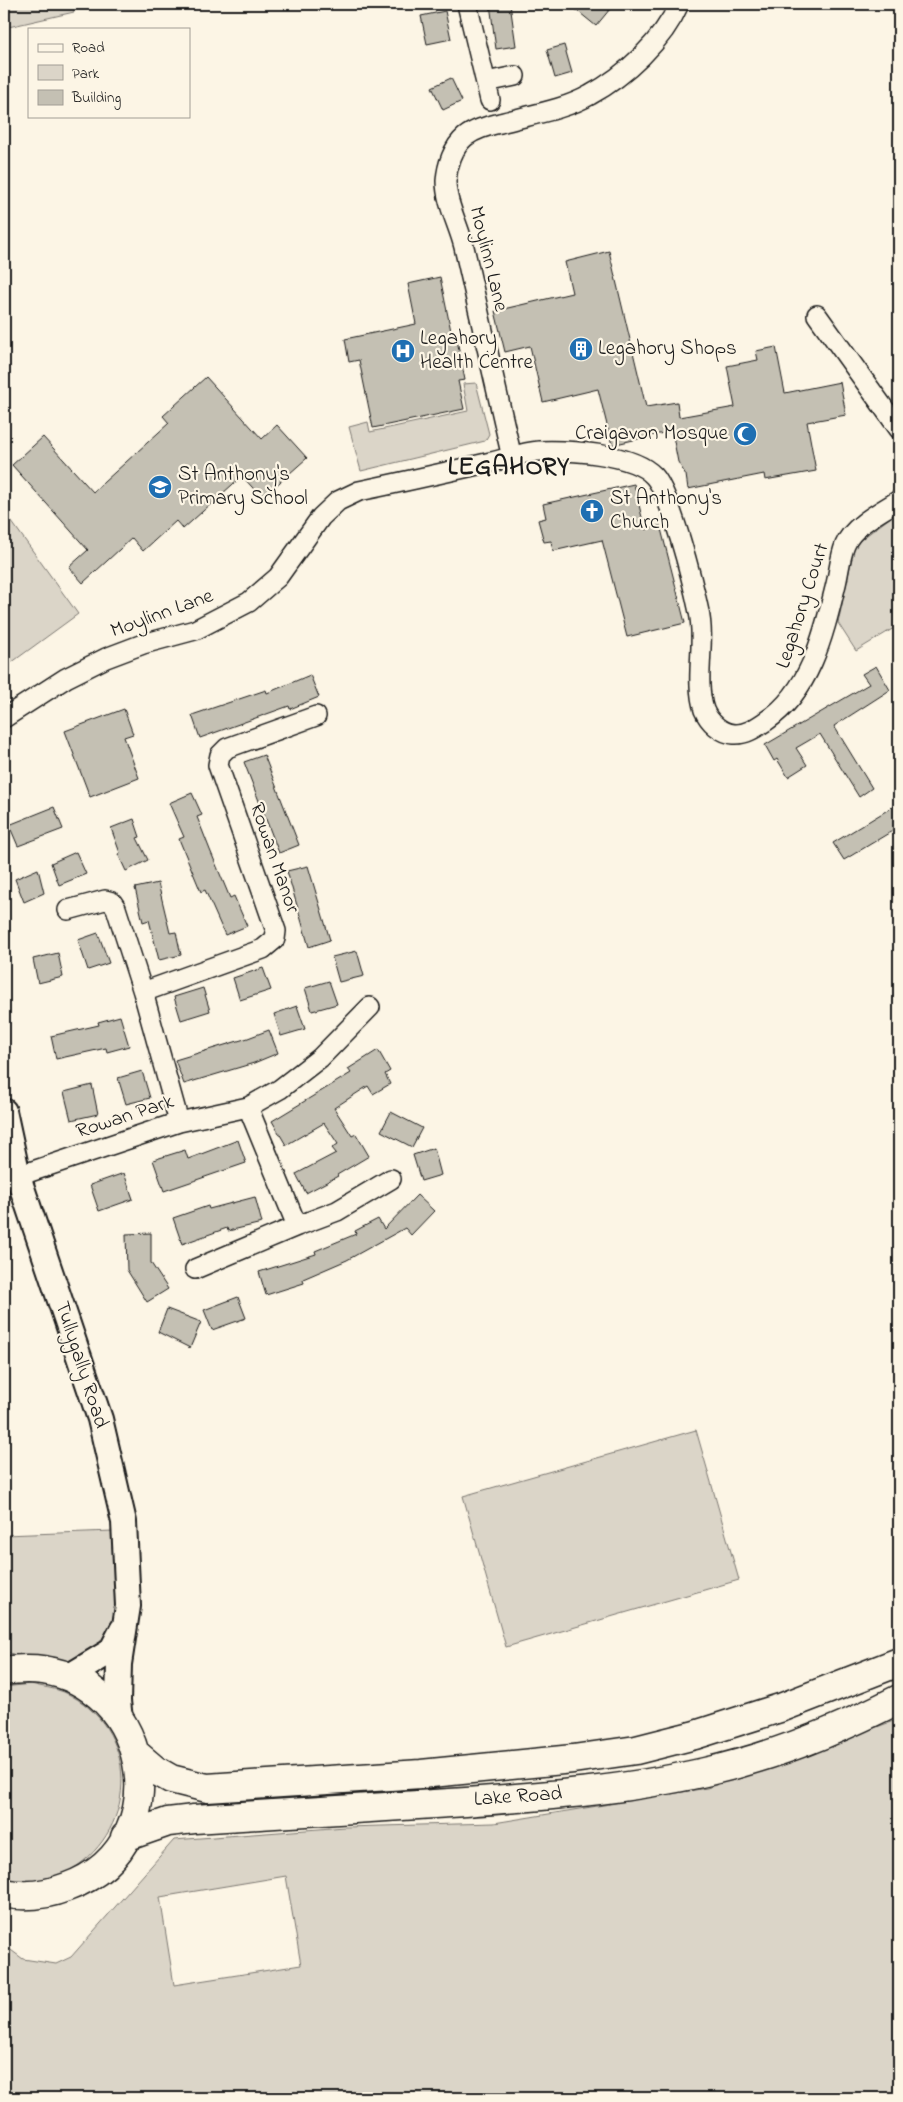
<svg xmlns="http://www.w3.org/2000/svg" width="903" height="2102" viewBox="0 0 903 2102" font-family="'Indie Flower',sans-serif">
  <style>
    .green { fill: #dbd5c8; stroke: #7c7872; fill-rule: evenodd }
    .building { fill: #c4c0b3; stroke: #1c1c1c }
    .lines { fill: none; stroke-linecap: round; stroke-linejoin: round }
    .minor-casing { stroke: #1c1c1c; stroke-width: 22 }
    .tertiary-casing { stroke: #1c1c1c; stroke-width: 28 }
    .trunk-casing { stroke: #1c1c1c; stroke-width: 31 }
    .minor { stroke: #fcf5e5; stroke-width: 19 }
    .tertiary { stroke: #fcf5e5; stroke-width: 24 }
    .trunk { stroke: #fcf5e5; stroke-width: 28 }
    .labels { text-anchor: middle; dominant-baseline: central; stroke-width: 4.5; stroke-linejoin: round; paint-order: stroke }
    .street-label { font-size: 21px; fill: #1c1c1c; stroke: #fcf5e5 }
    .poi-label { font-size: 21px; fill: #1c1c1c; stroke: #fcf5e5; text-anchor: start }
    .district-label { font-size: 26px; font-weight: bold; letter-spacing: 1px; fill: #1c1c1c; stroke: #fcf5e5 }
  </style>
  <rect width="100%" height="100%" fill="#fcf5e5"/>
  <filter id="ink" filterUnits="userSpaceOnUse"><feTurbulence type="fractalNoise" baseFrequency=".02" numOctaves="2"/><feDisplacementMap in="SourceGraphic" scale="10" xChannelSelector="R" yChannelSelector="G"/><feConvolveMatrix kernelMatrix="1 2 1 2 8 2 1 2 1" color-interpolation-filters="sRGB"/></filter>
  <g filter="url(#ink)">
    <path class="green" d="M4 4H72L74 12 4 28Z
      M476 383 489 434 485 441 361 471 349 427 368 422 370 432 468 411 463 384Z
      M4 511 78 614 4 668Z
      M899 511V625L856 651 838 623 855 544Z
      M696 1430 739 1580 506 1647 463 1496Z
      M113 1531C115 1578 131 1668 55 1662 37 1660 20 1659 4 1650V1535Z
      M31 1684C41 1687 54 1688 64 1692 140 1727 140 1828 71 1870 52 1882 30 1881 8 1881L4 1879V1687Z
      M899 1719V2098H4V1945L23 1959 56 1964 71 1957 174 1840 345 1827 494 1823 707 1788ZM286 1876 301 1965 174 1985 160 1897Z"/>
    <path class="building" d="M490 4H510L516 46 496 49Z
      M569 4H603L610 9 596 26Z
      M445 11 451 39 427 44 421 16Z
      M564 45 572 73 555 78 547 50Z
      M451 78 462 101 443 110 432 87Z
      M609 251 646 407 677 402 679 417 735 407 727 366 758 360 756 351 776 347 785 393 840 382 846 415 807 422 816 471 765 480 764 474 688 489 686 475 678 462 672 431 612 445 598 389 543 402 530 346 505 352 495 311 572 293 565 262Z
      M440 277 453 341 457 340 465 380 458 381 464 409 373 428 359 360 349 362 345 339 416 324 408 284Z
      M206 377 262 439 277 425 307 458 262 498 242 476 183 529 176 521 143 551 132 538 83 583 69 567 88 550 12 465 43 437 93 492 169 423 163 416Z
      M634 484 645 530 660 525 685 623 627 637 602 540 553 551 551 541 544 542 538 520 546 518 543 504Z
      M876 666 890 690 834 726 872 788 859 797 820 734 796 748 807 765 788 777 777 759 774 761 765 745 869 684 862 674Z
      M310 675 319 697 290 709 289 706 200 738 192 715 266 690 267 693Z
      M124 709 133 734 124 737 139 778 90 797 65 731Z
      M264 755 299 845 279 853 244 762Z
      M192 793 202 815 197 817 210 850 230 898 234 896 247 926 225 935 205 890 201 892 179 839 184 837 169 803Z
      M899 803V827L844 860 833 843Z
      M54 807 63 829 18 846 9 825Z
      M134 819 140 837 137 838 148 860 126 871 118 854 120 853 111 828Z
      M76 852 86 874 59 885 51 863Z
      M308 866 330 940 309 947 287 871Z
      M38 869 44 893 24 902 15 879Z
      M158 883 170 933 176 932 181 955 159 960 149 920 143 922 135 888Z
      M98 933 109 963 88 970 78 940Z
      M357 951 364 976 339 982 332 957Z
      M58 953 63 977 38 983 33 959Z
      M263 968 271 990 240 1000 233 978Z
      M329 981 337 1004 312 1011 305 988Z
      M203 988 210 1011 181 1020 174 997Z
      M297 1006 305 1029 281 1036 274 1014Z
      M120 1016 129 1046 107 1052 106 1048 56 1059 51 1036 99 1025 98 1022Z
      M269 1030 278 1053 254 1063 184 1084 175 1060 248 1038Z
      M378 1050 390 1071 385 1074 390 1084 373 1094 368 1086 334 1108 352 1136 356 1134 369 1156 337 1175 338 1176 306 1193 296 1174 336 1153 332 1148 338 1144 324 1123 286 1145 272 1121 351 1073 348 1069Z
      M142 1071 150 1098 126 1104 118 1078Z
      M92 1085 98 1114 71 1120 64 1092Z
      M391 1112 422 1128 412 1147 381 1131Z
      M238 1140 246 1163 164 1191 153 1160 185 1150 188 1159Z
      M434 1148 441 1175 421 1181 413 1155Z
      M124 1173 133 1199 99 1211 90 1185Z
      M417 1195 434 1211 411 1235 405 1228 347 1260 303 1279 304 1283 266 1295 259 1272 316 1254 315 1251 356 1234 355 1231 378 1219 384 1229Z
      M255 1197 262 1223 228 1231 227 1228 182 1244 173 1218 208 1206 209 1209Z
      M151 1233V1263L168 1289 147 1302 127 1270 126 1234Z
      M238 1297 246 1318 212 1330 204 1310Z
      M167 1309 201 1322 190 1348 158 1332Z"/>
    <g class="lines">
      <g class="minor-casing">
        <path id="minor" d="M467 4 490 100
          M486 82 515 76
          M817 315 899 429
          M512 458C496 388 480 317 464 247 459 226 446 203 446 181 447 166 453 147 465 137 475 129 488 126 500 123 529 115 564 110 590 95 625 76 663 41 679 4
          M4 718 66 678 106 658 143 644 195 630 249 602 278 577 321 517 338 501 359 491C403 482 447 472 491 462 506 459 523 452 539 451 569 450 633 453 654 476 671 495 693 583 699 612 706 643 694 679 704 710 709 722 721 733 734 734 746 735 757 727 766 721 811 691 824 633 836 584 839 572 840 557 845 545 853 525 882 511 899 500
          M68 910 105 900 112 902 116 908 143 992 179 1122
          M143 992 263 949 275 939 276 931 218 765 220 755 227 748 316 716
          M18 1176 179 1122 248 1107 280 1089 320 1058 370 1007
          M297 1226 337 1211 391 1179
          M195 1269 297 1226 248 1107"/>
      </g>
      <g class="tertiary-casing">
        <path id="tertiary" d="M4 1111 18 1176 100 1419 124 1522 128 1606 119 1664 118 1701 120 1719
          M68 1677 111 1651 122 1630"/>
      </g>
      <g class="trunk-casing">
        <path id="trunk" d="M4 1671C144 1648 192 1842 67 1887 46 1895 26 1898 4 1893
          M135 1753 155 1770 171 1779 207 1788 421 1774 573 1759 636 1750 695 1735 783 1707 899 1662
          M125 1837 168 1822 194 1819C285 1813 375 1808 466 1802 546 1796 626 1790 705 1772 772 1757 839 1730 899 1699"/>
      </g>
      <use href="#minor" class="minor"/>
      <use href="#tertiary" class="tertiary"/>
      <use href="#trunk" class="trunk"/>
    </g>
  </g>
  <defs>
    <g id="building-disc" transform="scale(1.25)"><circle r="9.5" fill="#1f6fb2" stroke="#fcf5e5"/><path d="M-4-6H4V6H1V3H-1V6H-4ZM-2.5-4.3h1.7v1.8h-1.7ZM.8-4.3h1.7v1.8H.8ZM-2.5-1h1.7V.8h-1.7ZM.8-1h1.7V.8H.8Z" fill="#fff"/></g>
    <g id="hospital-disc" transform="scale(1.25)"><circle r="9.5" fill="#1f6fb2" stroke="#fcf5e5"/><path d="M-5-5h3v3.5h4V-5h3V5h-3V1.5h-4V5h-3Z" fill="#fff"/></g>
    <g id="mosque-disc" transform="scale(1.25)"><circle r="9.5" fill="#1f6fb2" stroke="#fcf5e5"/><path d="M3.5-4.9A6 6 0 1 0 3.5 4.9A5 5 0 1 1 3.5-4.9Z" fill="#fff"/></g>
    <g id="school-disc" transform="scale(1.25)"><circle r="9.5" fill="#1f6fb2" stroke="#fcf5e5"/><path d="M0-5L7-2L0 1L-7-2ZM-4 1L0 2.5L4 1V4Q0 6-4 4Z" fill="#fff"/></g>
    <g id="church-disc" transform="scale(1.25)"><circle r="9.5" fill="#1f6fb2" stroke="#fcf5e5"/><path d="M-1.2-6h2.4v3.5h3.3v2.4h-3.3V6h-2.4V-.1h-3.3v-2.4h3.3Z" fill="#fff"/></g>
  </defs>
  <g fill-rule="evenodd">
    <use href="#building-disc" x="581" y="349"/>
    <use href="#hospital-disc" x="403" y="351"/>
    <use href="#mosque-disc" x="745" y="434"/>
    <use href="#school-disc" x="160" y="487"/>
    <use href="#church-disc" x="592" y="511"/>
  </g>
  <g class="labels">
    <g class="street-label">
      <text transform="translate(488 259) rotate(76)">Moylinn Lane</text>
      <text transform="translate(803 606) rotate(-72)">Legahory Court</text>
      <text transform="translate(162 614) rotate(-20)">Moylinn Lane</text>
      <text transform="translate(274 858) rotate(71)">Rowan Manor</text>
      <text transform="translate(125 1117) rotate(-18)">Rowan Park</text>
      <text transform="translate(81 1365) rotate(72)">Tullygally Road</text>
      <text transform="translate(518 1797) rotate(-4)">Lake Road</text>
    </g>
    <g class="poi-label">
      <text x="420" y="339">Legahory<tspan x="420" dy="24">Health Centre</tspan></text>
      <text x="598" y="349">Legahory Shops</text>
      <text x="728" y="434" text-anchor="end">Craigavon Mosque</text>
      <text x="178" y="475">St Anthony's<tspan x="178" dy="24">Primary School</tspan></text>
      <text x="610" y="499">St Anthony's<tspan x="610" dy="24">Church</tspan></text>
    </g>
    <g class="district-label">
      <text x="509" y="468">LEGAHORY</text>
    </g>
  </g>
  <rect width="903" height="2102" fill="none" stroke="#fcf5e5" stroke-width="20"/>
  <rect x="10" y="10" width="883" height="2082" fill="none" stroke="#1c1c1c" stroke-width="2" filter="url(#ink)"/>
  <rect x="28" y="28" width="162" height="90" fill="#fcf5e5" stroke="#a29e95"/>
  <rect x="38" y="44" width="25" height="8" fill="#fcf5e5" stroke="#a29e95"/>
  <text x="72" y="52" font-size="15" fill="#1c1c1c">Road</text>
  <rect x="38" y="65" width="25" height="15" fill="#dbd5c8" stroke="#a29e95"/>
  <text x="72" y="78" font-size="15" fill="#1c1c1c">Park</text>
  <rect x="38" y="90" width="25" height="15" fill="#c4c0b3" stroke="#a29e95"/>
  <text x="72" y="102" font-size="15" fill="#1c1c1c">Building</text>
</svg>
